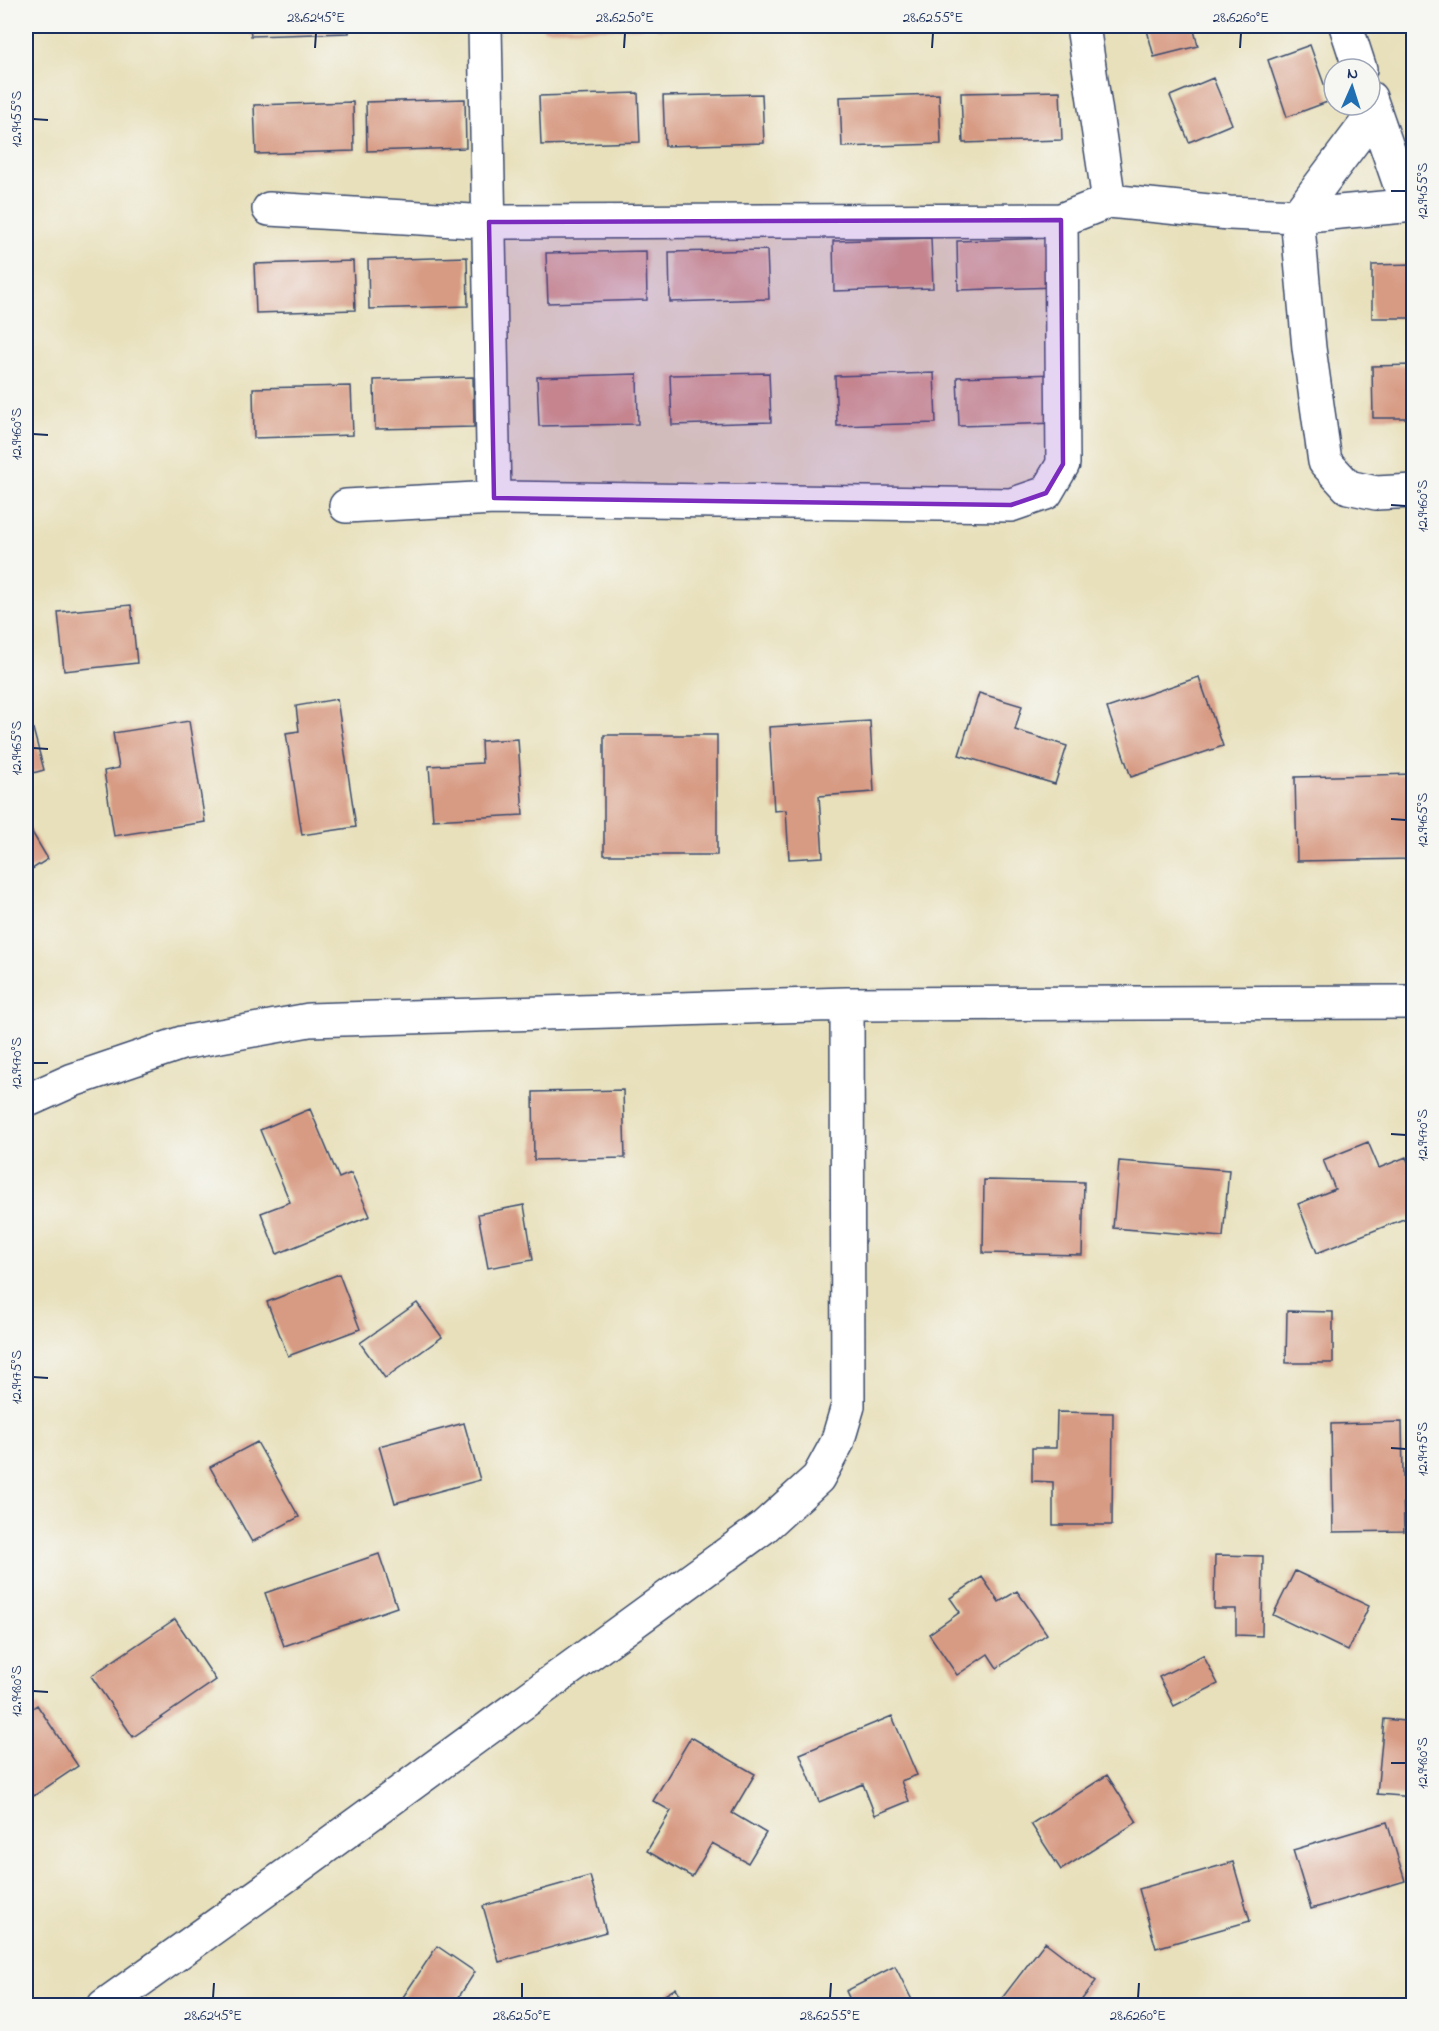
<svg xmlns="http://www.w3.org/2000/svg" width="1439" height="2031" viewBox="0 0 1439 2031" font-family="'Indie Flower',sans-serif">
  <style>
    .building { fill: #d79a82 }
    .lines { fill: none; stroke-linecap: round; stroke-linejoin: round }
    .minor-casing { stroke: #3a4a6c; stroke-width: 36 }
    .minor { stroke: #fff; stroke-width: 33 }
    .marked { fill: #7b2cbf; fill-opacity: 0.2; stroke: #7b2cbf; stroke-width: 4.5; stroke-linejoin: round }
    .ticks { fill: none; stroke: #1b2f5e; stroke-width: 2 }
    .neatline { fill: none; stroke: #1b2f5e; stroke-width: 2 }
    .ticks-label { font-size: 15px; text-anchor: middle; fill: #1b2f5e }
  </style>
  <rect width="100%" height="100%" fill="#f6f6f2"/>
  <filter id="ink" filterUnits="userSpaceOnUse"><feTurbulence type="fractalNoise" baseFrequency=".0167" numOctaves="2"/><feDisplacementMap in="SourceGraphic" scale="12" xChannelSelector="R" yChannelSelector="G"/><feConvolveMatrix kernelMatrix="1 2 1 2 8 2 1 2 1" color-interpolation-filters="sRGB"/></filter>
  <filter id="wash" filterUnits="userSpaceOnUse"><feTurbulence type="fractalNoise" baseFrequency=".008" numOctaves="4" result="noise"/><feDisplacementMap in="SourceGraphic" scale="24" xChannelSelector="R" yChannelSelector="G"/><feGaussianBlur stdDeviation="1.35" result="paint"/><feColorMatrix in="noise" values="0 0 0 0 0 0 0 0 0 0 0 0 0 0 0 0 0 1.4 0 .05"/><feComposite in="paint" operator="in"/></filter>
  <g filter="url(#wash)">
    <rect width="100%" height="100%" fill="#e8e0bb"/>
    <g id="blocks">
      <path class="building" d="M250 26H349V33L251 36Z
        M362 26H457V27L362 30Z
        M543 26H642V28L543 30Z
        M657 26H713V27L657 29Z
        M1146 26H1193L1198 46 1154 57Z
        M1310 45 1330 101 1287 117 1268 60Z
        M1213 78 1232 124 1189 142 1170 96Z
        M1060 91 1062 140 963 143 961 93Z
        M638 93 640 142 541 145 539 96Z
        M762 94 764 143 665 146 663 96Z
        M939 94 941 144 842 147 840 97Z
        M465 99 466 148 367 151 366 102Z
        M353 102 354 151 256 154 254 105Z
        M931 238 933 288 834 291 833 241Z
        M1055 238 1057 287 958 290 957 241Z
        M767 250 769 299 670 302 669 252Z
        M646 251 647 300 548 303 546 253Z
        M467 257 468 306 369 309 368 260Z
        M353 261 355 310 256 313 254 264Z
        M1414 264V318H1372V265Z
        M1414 365V418H1373L1372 366Z
        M769 373 771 422 672 425 670 375Z
        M934 373 936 423 837 426 835 376Z
        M637 374 638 424 539 426 537 377Z
        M1056 374 1057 423 959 426 957 377Z
        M473 377 474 427 375 429 374 380Z
        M351 386 353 435 254 438 253 388Z
        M131 605 137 663 64 671 58 612Z
        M1199 677 1223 746 1131 777 1107 708Z
        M979 693 1022 706 1015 730 1067 746 1055 784 959 755Z
        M337 699 356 827 302 835 286 733 299 731 296 706Z
        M189 721 205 822 114 836 104 771 119 768 113 733Z
        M870 721 874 792 819 796 823 857 789 859 786 810 774 811 769 727Z
        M32 725 44 770 26 775V727Z
        M604 735H717V855H604Z
        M518 739 523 815 433 820 429 766 482 763 481 741Z
        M1414 774V859L1297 861 1295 777Z
        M26 822 48 859 26 873Z
        M623 1090 625 1158 534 1160 533 1092Z
        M310 1109 339 1178 351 1173 370 1216 277 1254 261 1213 290 1202 260 1130Z
        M1368 1142 1379 1168 1406 1157 1414 1177V1215L1317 1253 1298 1204 1335 1189 1323 1160Z
        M1119 1161 1229 1170 1223 1237 1113 1228Z
        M984 1180 1084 1182 1082 1255 983 1253Z
        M524 1205 533 1260 488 1268 478 1214Z
        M339 1274 360 1329 288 1356 267 1302Z
        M417 1303 442 1337 385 1378 360 1343Z
        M1287 1311 1333 1312V1363H1286Z
        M1057 1412 1113 1413 1112 1525H1053V1482L1032 1481V1448H1056Z
        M1402 1422 1404 1531 1333 1532 1331 1424Z
        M464 1423 480 1480 395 1503 379 1446Z
        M257 1442 299 1517 252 1542 210 1467Z
        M379 1554 397 1607 284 1646 265 1593Z
        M1215 1555 1263 1556 1262 1636 1236 1635V1609H1214Z
        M1295 1571 1369 1606 1348 1651 1273 1615Z
        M982 1577 999 1602 1017 1591 1047 1634 997 1668 988 1654 957 1675 929 1634 960 1612 950 1598Z
        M175 1619 216 1680 133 1737 91 1676Z
        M1203 1655 1218 1684 1174 1706 1159 1677Z
        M37 1705 78 1766 26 1801V1713Z
        M892 1716 917 1775 901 1781 909 1801 875 1815 863 1784 819 1802 800 1754Z
        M1384 1719 1414 1722V1797L1377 1794Z
        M691 1737 755 1774 732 1813 766 1833 748 1863 712 1843 692 1877 647 1851 671 1811 653 1801Z
        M1107 1775 1137 1822 1061 1870 1031 1824Z
        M1387 1822 1405 1881 1311 1909 1293 1850Z
        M1233 1862 1250 1921 1156 1948 1139 1889Z
        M590 1876 606 1932 499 1962 483 1906Z
        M1045 1942 1096 1981 1077 2006H996Z
        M437 1946 475 1972 453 2006H397Z
        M895 1966 915 2006H853L846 1991Z
        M676 1988 687 2006H647Z"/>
    </g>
  </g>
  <g filter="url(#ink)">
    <use href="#blocks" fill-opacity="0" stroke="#3a4a6c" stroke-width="1.5"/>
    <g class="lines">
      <g class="minor-casing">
        <path id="minor" d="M485 26 494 498
          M1083 26 1109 201
          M1346 26 1360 69
          M1370 98 1407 205
          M1375 112 1297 216 1309 348 1325 462 1348 487 1376 493 1414 491
          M269 209 489 222 1061 220 1109 201 1229 213 1297 216 1414 205
          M346 506 494 498 1011 505 1046 493 1063 464 1061 220
          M26 1101 73 1080 182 1043 309 1020 847 1004 1414 1002
          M104 2006 288 1874 764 1527 818 1478 837 1443 848 1406 847 1004"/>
      </g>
      <use href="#minor" class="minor"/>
    </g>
  </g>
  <path class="marked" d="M1061 220 1063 464 1046 493 1011 505 494 498 489 222Z"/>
  <path class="ticks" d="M315 48 316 33M624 48 625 33M932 48 933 33M1240 48 1241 33M33 119 48 120M1391 191H1406M33 434 48 435M1391 505 1406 506M33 748 48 749M1391 819 1406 820M33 1063H48M1391 1134 1406 1135M33 1377 48 1378M1391 1448 1406 1449M33 1691 48 1692M1391 1763H1406M213 1998 214 1983M522 1998V1983M830 1998 831 1983M1138 1998 1139 1983"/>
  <rect width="1439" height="2031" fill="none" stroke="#f6f6f2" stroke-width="66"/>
  <g transform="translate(1352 87) rotate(3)"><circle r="28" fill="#f6f6f2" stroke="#9ea6b7" stroke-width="1.5"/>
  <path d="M0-4.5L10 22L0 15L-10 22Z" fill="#1f6fb2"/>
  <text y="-9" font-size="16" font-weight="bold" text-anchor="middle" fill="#1b2f5e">N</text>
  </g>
  <rect x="33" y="33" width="1373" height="1965" class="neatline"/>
  <g class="ticks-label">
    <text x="316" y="22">28.6245°E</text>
    <text x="625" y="22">28.6250°E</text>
    <text x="933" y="22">28.6255°E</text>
    <text x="1241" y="22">28.6260°E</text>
    <text transform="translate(16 119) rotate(-90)" y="5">12.9455°S</text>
    <text transform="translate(1422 191) rotate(-90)" y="5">12.9455°S</text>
    <text transform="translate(16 434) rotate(-90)" y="5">12.9460°S</text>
    <text transform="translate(1422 506) rotate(-90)" y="5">12.9460°S</text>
    <text transform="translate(16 748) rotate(-90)" y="5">12.9465°S</text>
    <text transform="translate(1422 820) rotate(-90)" y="5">12.9465°S</text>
    <text transform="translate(16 1063) rotate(-90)" y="5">12.9470°S</text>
    <text transform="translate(1422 1135) rotate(-90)" y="5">12.9470°S</text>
    <text transform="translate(16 1377) rotate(-90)" y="5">12.9475°S</text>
    <text transform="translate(1422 1449) rotate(-90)" y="5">12.9475°S</text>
    <text transform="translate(16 1691) rotate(-90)" y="5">12.9480°S</text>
    <text transform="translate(1422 1763) rotate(-90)" y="5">12.9480°S</text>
    <text x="213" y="2020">28.6245°E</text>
    <text x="522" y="2020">28.6250°E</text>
    <text x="830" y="2020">28.6255°E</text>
    <text x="1138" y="2020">28.6260°E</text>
  </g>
</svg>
